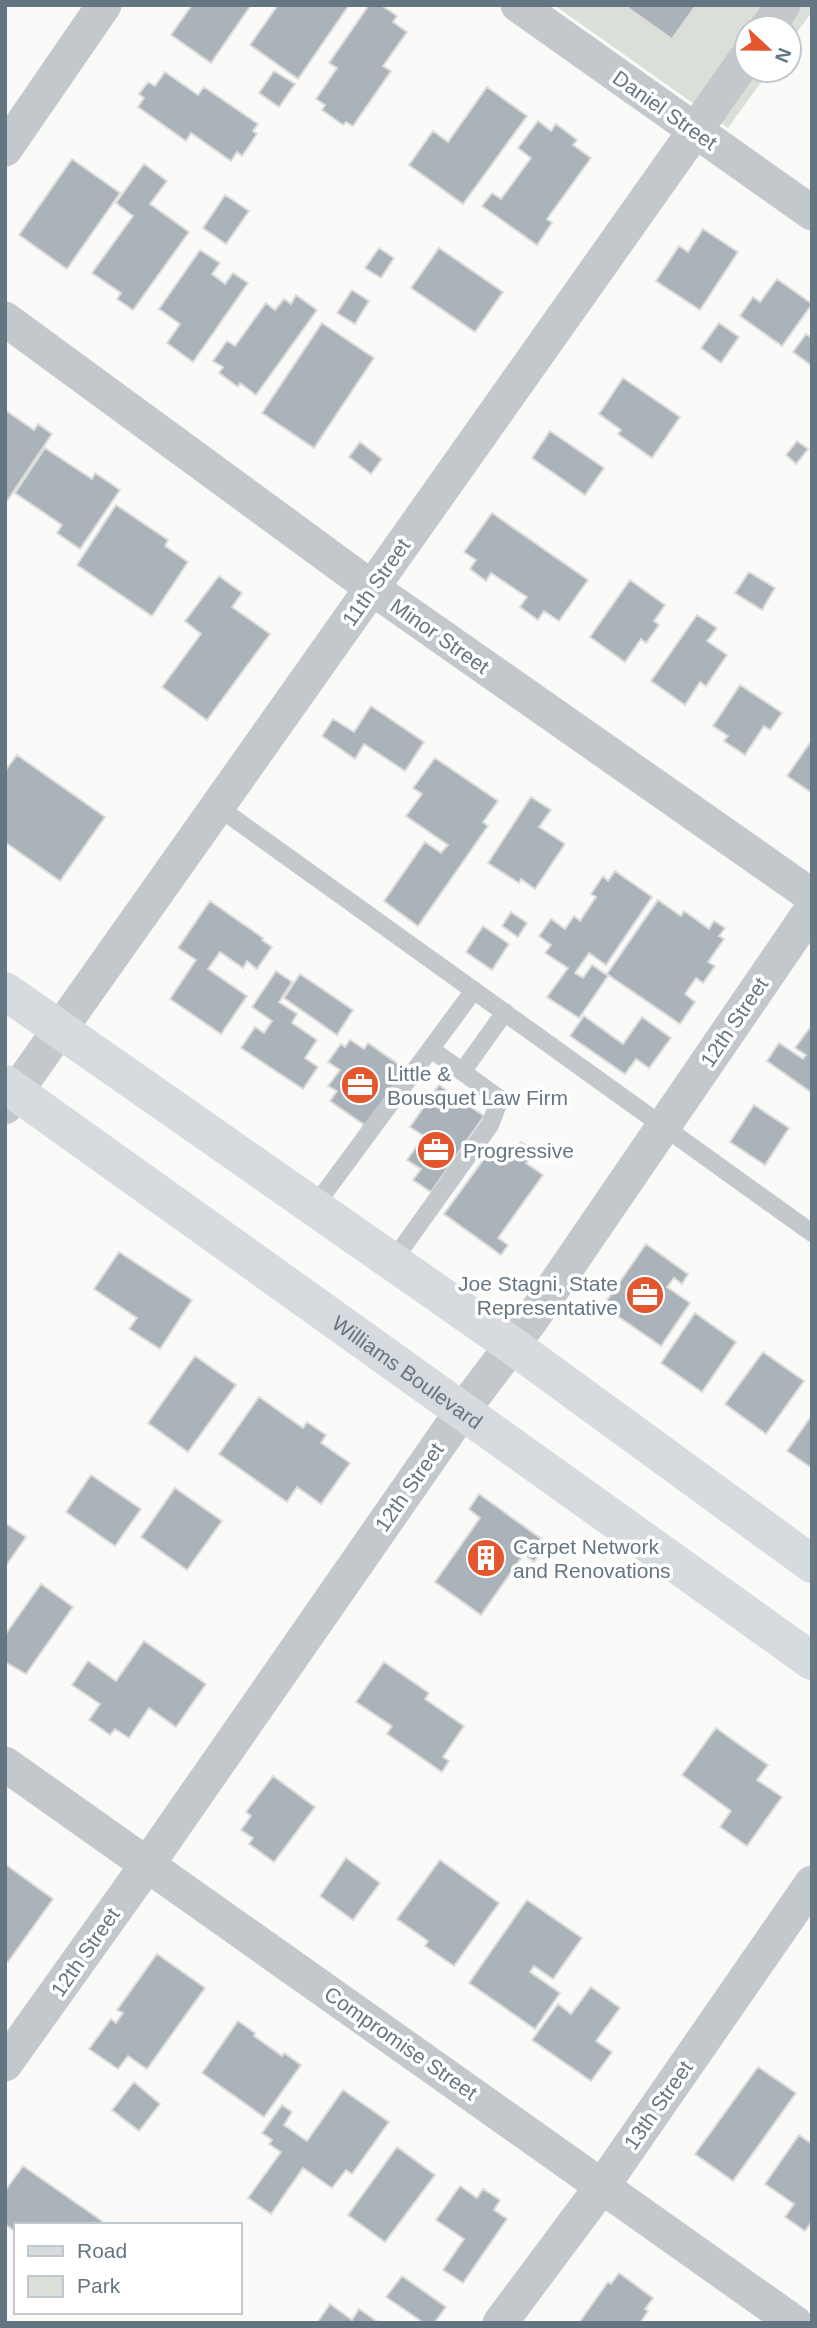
<svg xmlns="http://www.w3.org/2000/svg" width="817" height="2328" viewBox="0 0 817 2328" font-family="Helvetica,sans-serif">
  <style>
    .green { fill: #dadfd7 }
    .building { fill: #aab3b9; stroke: #dcdcda; stroke-width: 2 }
    .lines { fill: none; stroke-linecap: round; stroke-linejoin: round }
    .lane { stroke: #c3c8cc; stroke-width: 18 }
    .street { stroke: #c3c8cc; stroke-width: 35 }
    .secondary { stroke: #d6dbdf; stroke-width: 38 }
    .labels { text-anchor: middle; dominant-baseline: central; stroke-width: 7; stroke-linejoin: round; paint-order: stroke }
    .street-label { font-size: 21px; fill: #657683; stroke: #fff }
    .poi-label { font-size: 21px; fill: #657683; stroke: #fff; text-anchor: start }
  </style>
  <rect width="100%" height="100%" fill="#fafaf8"/>
  <path class="green" d="M554 5H812V12L789 43V28H747V70H770L728 128Z"/>
  <path class="building" d="M192 5H251L211 63 171 35Z
    M278 5H349L298 79 250 45Z
    M369 5H381L397 16 393 22 407 32 383 66 391 71 353 126 346 122 343 125 322 110 325 105 316 99 337 68 329 63Z
    M624 5H696L672 39Z
    M274 71 295 84 279 107 259 93Z
    M165 72 198 95 204 87 258 124 253 131 257 134 242 156 237 152 231 161 191 133 186 141 138 107 144 98 139 94 148 82 155 86Z
    M487 87 527 116 463 204 409 165 433 131 448 142Z
    M538 121 551 131 556 124 577 140 573 145 591 158 547 219 552 223 537 245 482 206 492 193 501 199 531 158 518 148Z
    M72 159 120 193 67 269 19 235Z
    M144 164 167 181 150 204 189 232 133 310 117 299 121 293 92 273 133 216 116 203Z
    M225 195 249 211 226 244 203 228Z
    M703 229 738 252 700 310 656 281 679 246 688 252Z
    M379 248 394 258 381 278 365 268Z
    M439 248 503 292 475 332 411 288Z
    M200 250 220 263 212 274 225 284 233 273 248 283 193 362 167 343 180 324 159 309Z
    M777 279 812 304 782 346 740 316 753 297 760 302Z
    M352 290 369 301 355 324 337 313Z
    M296 295 317 310 256 395 240 383 238 387 219 373 223 367 213 361 227 341 235 346 266 303 275 310 284 299 291 304Z
    M322 323 374 358 314 448 262 413Z
    M719 323 739 337 721 363 701 348Z
    M806 334 812 338V366L793 352Z
    M623 378 680 417 652 458 618 434 621 430 599 414Z
    M5 410 34 430 38 424 52 434 5 504Z
    M550 431 604 468 585 495 532 458Z
    M797 441 808 449 796 464 786 455Z
    M360 442 382 459 371 474 349 457Z
    M45 448 92 479 95 473 120 490 80 549 57 533 62 525 15 493Z
    M116 505 168 540 165 546 188 562 152 616 77 565Z
    M492 513 588 580 559 621 544 611 538 620 520 607 527 597 491 573 486 581 470 569 476 560 464 552Z
    M749 572 775 588 762 610 735 593Z
    M219 576 242 593 232 607 270 634 207 720 162 687 201 634 185 621Z
    M630 580 665 605 654 621 659 625 646 643 641 639 625 662 590 637Z
    M697 615 717 628 707 641 727 655 706 686 700 682 685 705 651 681Z
    M740 685 782 713 770 730 764 726 745 755 724 741 728 736 713 726Z
    M371 706 424 742 405 771 364 744 355 759 322 736 333 719 354 732Z
    M812 740V793L787 776Z
    M17 755 105 817 60 881 5 842V771Z
    M435 758 498 801 483 822 488 826 418 926 384 901 425 842 441 853 448 845 406 816 422 794 413 788Z
    M531 797 551 810 539 827 565 844 535 889 521 879 519 883 488 863Z
    M615 871 652 897 606 965 589 953 575 973 583 978 592 965 608 976 579 1018 547 997 568 968 545 953 551 945 539 936 551 919 565 929 574 916 580 921 596 897 591 894 603 876 608 881Z
    M658 900 681 916 684 911 709 929 714 921 725 928 719 936 724 939 708 962 715 966 703 983 696 978 685 994 695 1002 680 1024 607 974Z
    M210 901 263 938 262 940 272 947 257 969 247 961 243 968 220 952 208 969 247 996 221 1034 170 999 196 960 178 948Z
    M511 912 527 923 518 937 502 926Z
    M483 926 509 944 492 970 466 952Z
    M276 971 292 982 279 1002 297 1014 292 1023 317 1040 305 1058 318 1067 303 1089 241 1048 255 1027 264 1033 272 1021 252 1007Z
    M300 974 353 1010 337 1035 284 998Z
    M584 1016 623 1044 642 1017 671 1038 649 1068 636 1059 625 1074 570 1036Z
    M812 1025V1093L767 1061 779 1043 803 1059 806 1055 795 1048Z
    M350 1040 364 1049 368 1043 405 1069 366 1126 330 1101 337 1091 328 1086 340 1070 328 1062 341 1044 345 1047Z
    M439 1085 484 1116 431 1192 413 1180 421 1169 407 1160 424 1136 410 1127Z
    M754 1105 789 1128 765 1165 730 1142Z
    M521 1142 535 1152 526 1163 543 1175 498 1238 508 1245 501 1255 444 1214 494 1145 510 1157Z
    M646 1244 688 1274 682 1284 674 1278 667 1287 690 1303 661 1346 603 1306Z
    M119 1252 192 1300 160 1349 129 1329 137 1318 94 1289Z
    M695 1313 736 1342 702 1392 661 1363Z
    M763 1352 804 1381 766 1434 725 1404Z
    M195 1356 236 1385 188 1452 148 1423Z
    M259 1397 303 1428 307 1422 326 1435 321 1443 350 1463 321 1504 297 1487 287 1502 219 1454Z
    M812 1415V1468L787 1451Z
    M91 1475 141 1509 115 1546 66 1512Z
    M175 1488 222 1521 187 1570 141 1537Z
    M479 1494 547 1543 534 1562 524 1554 481 1615 435 1582 480 1518 469 1509Z
    M5 1523 26 1537 5 1567Z
    M41 1584 73 1607 26 1674 5 1662V1635Z
    M144 1641 206 1684 176 1727 149 1708 129 1738 115 1729 110 1735 89 1720 100 1704 72 1685 88 1661 116 1681Z
    M384 1662 429 1693 425 1699 464 1726 443 1757 449 1761 442 1772 387 1734 392 1726 356 1702Z
    M716 1728 768 1765 757 1780 782 1797 747 1846 720 1827 731 1811 682 1775Z
    M273 1776 315 1807 274 1862 249 1844 253 1838 241 1830 251 1816 246 1812Z
    M346 1858 380 1883 353 1920 320 1896Z
    M440 1860 499 1903 454 1966 425 1946 428 1941 397 1919Z
    M5 1864 53 1899 8 1962 5 1960Z
    M527 1900 582 1938 553 1979 534 1966 530 1972 560 1993 535 2029 469 1983Z
    M157 1954 205 1988 147 2069 128 2056 118 2069 89 2049 111 2019 116 2023 123 2013 117 2010Z
    M591 1987 620 2008 596 2041 612 2052 591 2081 532 2040 558 2004 571 2014Z
    M238 2021 255 2033 254 2036 282 2056 284 2053 301 2065 264 2117 202 2073Z
    M758 2067 796 2093 733 2181 695 2154Z
    M134 2082 160 2104 139 2131 112 2110Z
    M343 2090 389 2122 352 2174 346 2170 332 2188 303 2168 271 2214 248 2198 281 2152 269 2144 272 2140 262 2133 282 2105 292 2112 284 2125 307 2141Z
    M799 2135 812 2144V2221L805 2231 785 2217 794 2204 765 2184Z
    M397 2147 435 2175 385 2242 348 2215Z
    M23 2166 102 2221 100 2225H16V2232L5 2224V2191Z
    M460 2186 477 2198 483 2189 500 2200 494 2210 507 2219 463 2283 443 2270 464 2239 436 2220Z
    M619 2273 653 2298 645 2309 648 2311 640 2323H579L608 2282 611 2284Z
    M402 2276 446 2307 434 2323H424L386 2297Z
    M330 2304 352 2320 359 2309 379 2323H317Z"/>
  <g class="lines">
    <path class="lane" d="M218 807 812 1233
      M462 1072 505 1012
      M314 1207 474 990
      M392 1262 490 1125 500 1099 431 1049"/>
    <path class="street" d="M518 5 812 213
      M767 28 783 5
      M5 149 104 5
      M5 319 372 588 812 896
      M5 1107 747 57
      M5 1764 795 2323
      M5 2064 147 1865 463 1410 531 1320 812 909
      M500 2323 603 2185 812 1883"/>
    <g class="secondary">
      <path d="M5 991 513 1346 812 1564"/>
      <path id="s1" d="M5 1084 812 1661"/>
    </g>
  </g>
  <defs>
    <g id="office-disc" transform="scale(2.0125)"><circle r="9.5" fill="#e4572e" stroke="#fff"/><path d="M-6-3h4V-5.5h4V-3h4V5H-6ZM-1-4.5V-3h2v-1.5ZM-6 0V1H6V0Z" fill="#fff"/></g>
    <g id="building-disc" transform="scale(2.0125)"><circle r="9.5" fill="#e4572e" stroke="#fff"/><path d="M-4-6H4V6H1V3H-1V6H-4ZM-2.5-4.3h1.7v1.8h-1.7ZM.8-4.3h1.7v1.8H.8ZM-2.5-1h1.7V.8h-1.7ZM.8-1h1.7V.8H.8Z" fill="#fff"/></g>
  </defs>
  <g fill-rule="evenodd">
    <use href="#office-disc" x="360" y="1085"/>
    <use href="#office-disc" x="436" y="1150"/>
    <use href="#office-disc" x="645" y="1295"/>
    <use href="#building-disc" x="486" y="1558"/>
  </g>
  <g class="labels">
    <g class="street-label">
      <text transform="translate(665 110) rotate(35)">Daniel Street</text>
      <text transform="translate(376 582) rotate(-55)">11th Street</text>
      <text transform="translate(440 636) rotate(35)">Minor Street</text>
      <text transform="translate(734 1022) rotate(-56)">12th Street</text>
      <text stroke="none"><textPath href="#s1" startOffset="495">Williams Boulevard</textPath></text>
      <text transform="translate(409 1487) rotate(-55)">12th Street</text>
      <text transform="translate(85 1952) rotate(-55)">12th Street</text>
      <text transform="translate(401 2043) rotate(35)">Compromise Street</text>
      <text transform="translate(658 2105) rotate(-55)">13th Street</text>
    </g>
    <g class="poi-label">
      <text x="387" y="1073">Little &amp;<tspan x="387" dy="24">Bousquet Law Firm</tspan></text>
      <text x="463" y="1150">Progressive</text>
      <text x="618" y="1283" text-anchor="end">Joe Stagni, State<tspan x="618" dy="24">Representative</tspan></text>
      <text x="513" y="1546">Carpet Network<tspan x="513" dy="24">and Renovations</tspan></text>
    </g>
  </g>
  <rect width="817" height="2328" fill="none" stroke="#657683" stroke-width="14"/>
  <rect x="14" y="2223" width="228" height="91" fill="#ffffff" stroke="#c1c8cd" stroke-width="2"/>
  <rect x="28" y="2246" width="35" height="10" fill="#d6dbdf" stroke="#c1c8cd" stroke-width="2"/>
  <text x="77" y="2258" font-size="21" fill="#657683">Road</text>
  <rect x="28" y="2276" width="35" height="21" fill="#dadfd7" stroke="#c1c8cd" stroke-width="2"/>
  <text x="77" y="2293" font-size="21" fill="#657683">Park</text>
  <g transform="translate(768 49) rotate(112)"><circle r="33" fill="#ffffff" stroke="#c1c8cd" stroke-width="2"/>
  <path d="M0-5L12 26L0 18L-12 26Z" fill="#e4572e"/>
  <text y="-10" font-size="19" font-weight="bold" text-anchor="middle" fill="#657683">N</text>
  </g>
</svg>
